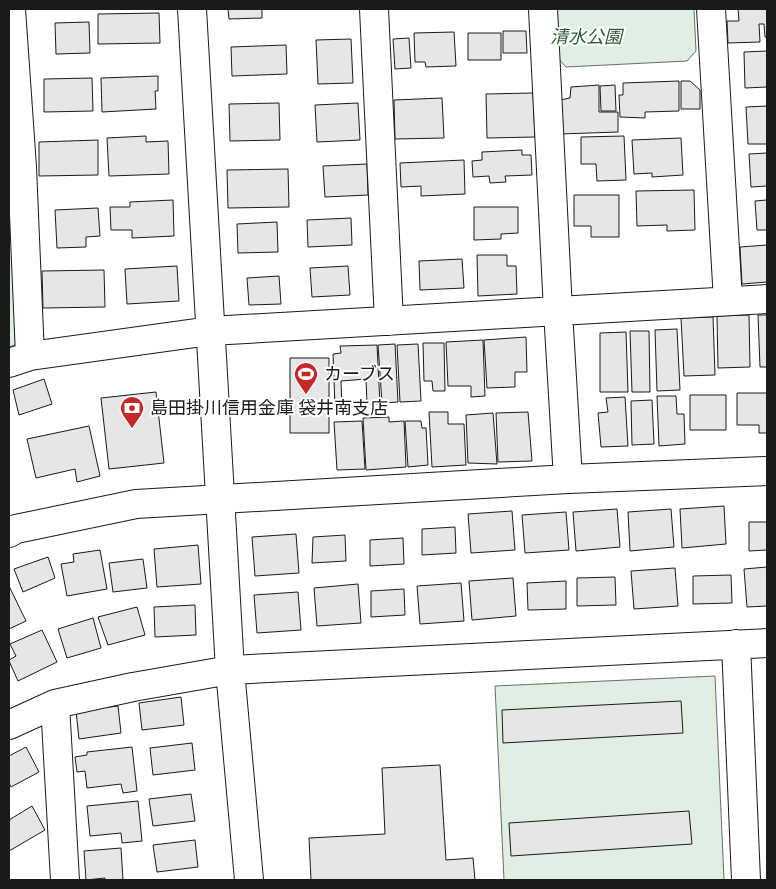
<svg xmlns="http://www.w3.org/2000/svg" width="776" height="889" viewBox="0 0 776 889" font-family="'Zilla Slab','Noto Sans JP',serif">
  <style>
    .green { fill: #e0efe3; stroke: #6a6a6a }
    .building { fill: #e6e6e6; stroke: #1a1a1a }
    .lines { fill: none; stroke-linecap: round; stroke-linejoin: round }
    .minor-casing { stroke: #1a1a1a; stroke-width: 30 }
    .minor { stroke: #fff; stroke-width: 28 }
    .labels { text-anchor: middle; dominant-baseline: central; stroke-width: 4; stroke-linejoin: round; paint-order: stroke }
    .park-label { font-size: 18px; font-style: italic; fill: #2b5a34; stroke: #fff }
    .poi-label { font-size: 18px; fill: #1a1a1a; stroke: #fff; text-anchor: start }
  </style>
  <rect width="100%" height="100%" fill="#fff"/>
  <path class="green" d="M555 9H694L696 51 687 61 566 67 557 57Z
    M9 189 11 191 17 344 9 347Z
    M715 676 724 880H504L495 686Z"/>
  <path class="building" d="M228 9H262V18L229 19Z
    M738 9H767V37H765L764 24H759L760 42 728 43 727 21H739Z
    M159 13 160 43 98 44V14Z
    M89 22 90 53 56 54 55 23Z
    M503 31H526L527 53H503Z
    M454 32 456 66 426 67 425 62H415L414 33Z
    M468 33H501V60H468Z
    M409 38 411 68 395 69 393 39Z
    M351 39 353 83 318 84 316 40Z
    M286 45 287 74 232 76 231 47Z
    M767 51V87L745 88 744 52Z
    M158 76V91H155L156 109 102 112 101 78Z
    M92 78 93 111 44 112V79Z
    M679 81V111L645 112V118L620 117 619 95H623V83Z
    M681 81H690L700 90V109H681Z
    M599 85V112H618V132L560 134V100L570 98 571 87Z
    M615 85 616 111H601L600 86Z
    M533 93 535 137 487 138 486 94Z
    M442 98 444 138 395 139 394 100Z
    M279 103 280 140 230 141 229 104Z
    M358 103 360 140 317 142 315 105Z
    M767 106V144H748L746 107Z
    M146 136V142L168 141 169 174 109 176 107 138Z
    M624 136 626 180 597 181 596 164H581V137Z
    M681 138 683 175 652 177V173L634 174 632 140Z
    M98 140V175L39 176V142Z
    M522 150V155H531L532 175 505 176 506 182 490 183 489 176 473 177 472 161 482 160V152Z
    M767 153V186L751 187 749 154Z
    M464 160 465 194 421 196V186L401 187 400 163Z
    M367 164 368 195 325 197 323 166Z
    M288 169 289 207 228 208 227 170Z
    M694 190 695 230 667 231V225L637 226 636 191Z
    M574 195H619V237H591V226H574Z
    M173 200 174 236 132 238V230H111L110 207H130V202Z
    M767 200V230H757L755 201Z
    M474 207H518V233L501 234V239L474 240Z
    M98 208 100 236 86 237V247L57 248 55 210Z
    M351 218 352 245 308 247 307 220Z
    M277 222 278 252 238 253 237 224Z
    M767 245V282L742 284 740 247Z
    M477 255H507V266H516L517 294 478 296Z
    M462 259 464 288 420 290 419 261Z
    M177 266 179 301 127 304 125 269Z
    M348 266 350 295 312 297 310 268Z
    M104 270 105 307 43 308 42 271Z
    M279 276 281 304 249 305 247 278Z
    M749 315 750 367 718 368 717 316Z
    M758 315H767V367H760Z
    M713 317 715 375 684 376 681 318Z
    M677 329 680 390 657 391 655 330Z
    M630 331H649L650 392H632Z
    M626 332 628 392H600V333Z
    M526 337 527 372H515V387L487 388 484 340Z
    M483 340 485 396 471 397V386H448L446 342Z
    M423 343H444L445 391H433L432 381H424Z
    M395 344 398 402 382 403 378 345Z
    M418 344 421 401 400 402 397 345Z
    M377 345 380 404H367L366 379 341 381 342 407H335L333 354 341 353 340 346Z
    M290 358H329V433H290Z
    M44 379 52 404 19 415 13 390Z
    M156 392 164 463 109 469 101 398Z
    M737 393H767V433H759V425H737Z
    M690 395H726V430H690Z
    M657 396H676L677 414H684L685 444 659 446Z
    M625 397 628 446 601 447 598 413 608 412 606 398Z
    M652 400 654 444 632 445 631 401Z
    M429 412H448V424H464L466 465 432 467Z
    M528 412 532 461 498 462 496 413Z
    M493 413 497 464 468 463 466 415Z
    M389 417V422L404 421 406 467 366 470 363 418Z
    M362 421 365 469 337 470 334 422Z
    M405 421H421L422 428H426L428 465 408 467Z
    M89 426 100 476 77 482 75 469 36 478 27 439Z
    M724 506 726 544 682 548 680 509Z
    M617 509 620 547 576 551 573 512Z
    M671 509 674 547 630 551 628 512Z
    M512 511 515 550 471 553 468 514Z
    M566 512 569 550 525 553 522 515Z
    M749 522H767V550L749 551Z
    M455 527 456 553 422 555V529Z
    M296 534 299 573 255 576 252 537Z
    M345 535 346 561 312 563 313 537Z
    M403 538 404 564 370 566V540Z
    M198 545 201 584 157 587 154 549Z
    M100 550 107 589 67 596 61 564 74 562 73 554Z
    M48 557 55 578 23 592 14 569Z
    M143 559 147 588 113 592 109 563Z
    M767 567V606L747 607 744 569Z
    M675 568 678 606 634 609 631 571Z
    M731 575 732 603 693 604V576Z
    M615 577 616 605 577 606V578Z
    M513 578 516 616 472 620 469 581Z
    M566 581V609L528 610 527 583Z
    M461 583 464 621 420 624 417 586Z
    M358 584 361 623 317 626 314 588Z
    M9 586 26 621 9 629Z
    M404 589 405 615 371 617V591Z
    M298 592 301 630 257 633 254 595Z
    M195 605 196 635 155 637 154 607Z
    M137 607 145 635 108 645 98 617Z
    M93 618 101 648 67 658 58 629Z
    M42 630 57 662 18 681 9 661V660L16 656 10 644Z
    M181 697 184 725 142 730 139 703Z
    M681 701 683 733 503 743 502 710Z
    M118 706 121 733 79 739 76 711Z
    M192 743 195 770 153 775 150 748Z
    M26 747 39 772 11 787 9 783V756Z
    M132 747 137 791 123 793 121 784 87 788 85 771 77 772 75 757 87 755V752Z
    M440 765 446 860 473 858 475 880H311L309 838 385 834 382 768Z
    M191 794 195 821 153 826 149 799Z
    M138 801 142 841 122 843 121 833 90 836 87 806Z
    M32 806 45 830 9 851V820Z
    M689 811 692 844 511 856 509 823Z
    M195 840 198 867 157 872 153 845Z
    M121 848 123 880H105V878L86 880 84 851Z"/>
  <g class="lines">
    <g class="minor-casing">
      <path id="minor" d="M11 9 22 167 30 356
        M192 9 230 670 249 880
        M374 9 389 321
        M543 9 558 311 568 479
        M711 9 728 301
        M9 363 30 356 210 331 767 299
        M9 533 16 529 136 504 568 479 767 471
        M736 644 746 880
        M55 704 65 880
        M9 725 55 704 133 687 230 670 767 643"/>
    </g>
    <use href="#minor" class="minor"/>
  </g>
  <defs>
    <g id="stadium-pin" transform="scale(1.25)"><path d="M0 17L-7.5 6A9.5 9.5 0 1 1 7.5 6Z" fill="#c62828" stroke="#fff"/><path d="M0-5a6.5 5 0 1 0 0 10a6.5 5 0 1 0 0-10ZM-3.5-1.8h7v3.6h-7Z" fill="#fff"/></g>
    <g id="bank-pin" transform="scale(1.25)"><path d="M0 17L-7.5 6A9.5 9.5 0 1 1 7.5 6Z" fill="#c62828" stroke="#fff"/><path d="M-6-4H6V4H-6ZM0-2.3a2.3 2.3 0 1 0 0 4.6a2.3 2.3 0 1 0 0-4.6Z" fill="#fff"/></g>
  </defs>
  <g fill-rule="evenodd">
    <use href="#stadium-pin" x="306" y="374"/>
    <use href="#bank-pin" x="132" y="408"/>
  </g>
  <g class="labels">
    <g class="park-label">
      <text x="586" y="37">清水公園</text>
    </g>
    <g class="poi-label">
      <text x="324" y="374">カーブス</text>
      <text x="150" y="408">島田掛川信用金庫 袋井南支店</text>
    </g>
  </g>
  <rect width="776" height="889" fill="none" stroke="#1a1a1a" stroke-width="20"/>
</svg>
